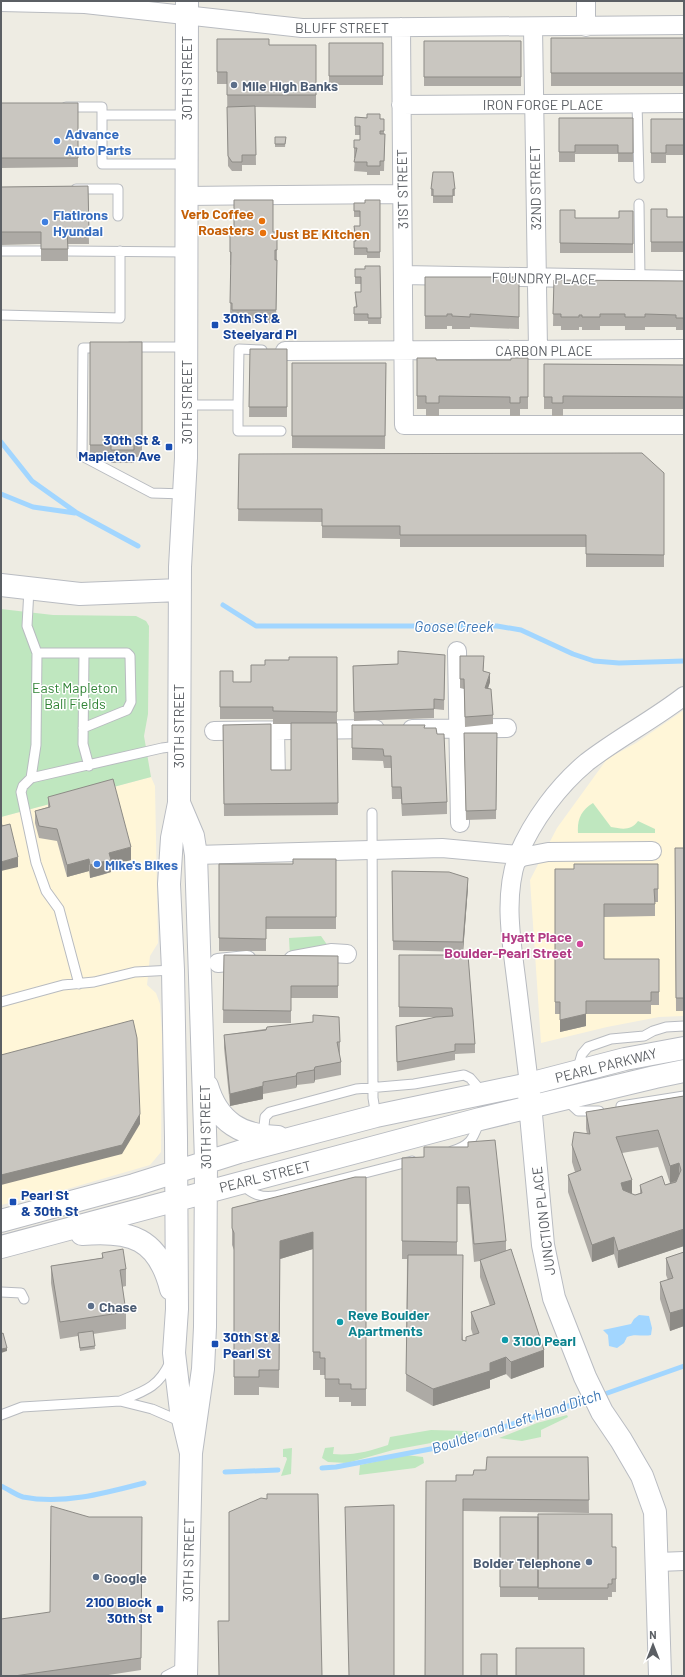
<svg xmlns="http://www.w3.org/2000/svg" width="685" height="1677" viewBox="0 0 685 1677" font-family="Barlow,sans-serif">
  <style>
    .commercial { fill: #fff6d8 }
    .green { fill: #bfe7bf }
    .water { fill: #a2d6ff }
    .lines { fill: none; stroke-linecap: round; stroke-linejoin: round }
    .stream { stroke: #a2d6ff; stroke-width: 5 }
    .lane-casing { stroke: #b8bbc0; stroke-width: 11 }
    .street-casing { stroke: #b8bbc0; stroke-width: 20 }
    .secondary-casing { stroke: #b9bcc2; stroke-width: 24 }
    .lane { stroke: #fff; stroke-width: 9 }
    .street { stroke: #fff; stroke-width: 18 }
    .secondary { stroke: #fff; stroke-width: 22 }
    .wall { fill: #adaaa5; fill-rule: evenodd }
    .shaded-wall { fill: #8d8b86 }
    .building { fill: #c9c6c0; stroke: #8d8b86; fill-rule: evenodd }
    .service-dot { fill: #5c6f8a; stroke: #fff; stroke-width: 1.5 }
    .shop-dot { fill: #3f7fe0; stroke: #fff; stroke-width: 1.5 }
    .food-dot { fill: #e8710a; stroke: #fff; stroke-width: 1.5 }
    .transit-dot { fill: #1a4fb4; stroke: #fff; stroke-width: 1.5 }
    .hotel-dot { fill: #d1479c; stroke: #fff; stroke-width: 1.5 }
    .culture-dot { fill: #0f9aa8; stroke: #fff; stroke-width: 1.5 }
    .labels { text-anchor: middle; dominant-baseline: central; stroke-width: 3; stroke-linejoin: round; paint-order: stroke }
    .street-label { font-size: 14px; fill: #5b5f64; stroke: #fff }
    .service-label { font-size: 14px; font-weight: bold; fill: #4e5e75; stroke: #fff; text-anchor: start }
    .shop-label { font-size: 14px; font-weight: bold; fill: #366cbe; stroke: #fff; text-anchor: start }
    .food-label { font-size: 14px; font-weight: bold; fill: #c56008; stroke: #fff; text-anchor: end }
    .transit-label { font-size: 14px; font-weight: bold; fill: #164399; stroke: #fff; text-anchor: start }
    .park-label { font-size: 14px; fill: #328437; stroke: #fff }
    .hotel-label { font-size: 14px; font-weight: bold; fill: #b23c85; stroke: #fff; text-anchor: end }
    .culture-label { font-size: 14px; font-weight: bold; fill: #0d838f; stroke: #fff; text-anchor: start }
    .water-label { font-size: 15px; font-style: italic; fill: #3c76b4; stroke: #fff }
  </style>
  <rect width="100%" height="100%" fill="#eeece3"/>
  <path class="commercial" d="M684 710V1016L659 1017 607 1027 541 1043 530 880 557 828 607 759 636 743Z
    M151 777 155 786 158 943 150 956 147 985 156 993 160 1004 162 1035 161 1152 150 1165 57 1192 1 1205V817Z"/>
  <path class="green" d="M1 609 53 615 136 616 146 621 149 626 148 714 144 736 151 777 1 817Z
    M593 803 611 827C622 829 631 831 638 821L655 829V833H578C577 820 581 810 593 803Z
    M321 936 330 949 290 957 289 938Z
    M567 1415 568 1417 541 1430V1437L522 1441 499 1438 537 1423Z
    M431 1430 467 1431 469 1436 393 1450 347 1463 328 1462 322 1458 325 1448 334 1447 333 1454C351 1456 371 1451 388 1445L390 1437Z
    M292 1448 291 1474 281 1476 287 1459 286 1457H283V1449Z
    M406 1455 423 1457 424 1463 415 1468 359 1475 360 1465Z"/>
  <path class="water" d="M639 1315 649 1316 652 1328 651 1335C643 1337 635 1333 627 1337L624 1343 617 1348 609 1346 608 1335 603 1330 631 1324 634 1319Z"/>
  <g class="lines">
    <path class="stream" d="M1 442 32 481 77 513 138 546
      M1 494 33 507 75 513
      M223 605 256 626H497L521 630 573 654 594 661 619 663 684 661
      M599 1396 684 1366
      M322 1468 336 1467 441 1447 590 1399
      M225 1472 278 1470
      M1 1486C8 1489 16 1495 23 1497 63 1505 106 1493 144 1483"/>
    <g class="lane-casing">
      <path id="lane" d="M637 103 639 178
        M66 107H102V164H186
        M102 115H186
        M76 189H118V216
        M639 204 640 279
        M1 251H41
        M68 251 186 252
        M1 315 120 318V251
        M130 347H186
        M101 348H83L82 456 152 493 185 494
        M186 405H238L239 349 262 350
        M238 405V431H281
        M29 589 27 626 37 653 36 745 31 778
        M37 653H84L83 744 89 766
        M83 728 127 710 131 702 130 656 127 653H84
        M372 813 373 1098 376 1116
        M79 984 59 909 46 891 36 863 21 792 23 786 31 778 162 748 178 746
        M1 1002 63 985 94 982 135 972 173 970
        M577 1071 582 1054 588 1047 611 1039 644 1036 653 1031 666 1027 684 1026
        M566 1100 578 1111H599
        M621 1106 684 1096
        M263 1135 265 1117 270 1112 356 1089 414 1084 464 1075 470 1078 483 1093
        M452 1151C472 1145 473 1138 480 1120
        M242 1185C253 1194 260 1198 275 1196L412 1161
        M1 1292 21 1293 24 1299
        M120 1401C145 1391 159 1387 170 1362
        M1 1415 22 1407 120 1401 152 1409 182 1422
        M166 1676 185 1666"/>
    </g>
    <g class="street-casing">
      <path id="street" d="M1 2 85 4 302 28 684 25
        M401 27 404 425H684
        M533 27 538 350
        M586 27V1
        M401 105 684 103
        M186 196 402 194
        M403 275 684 280
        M285 351 684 349
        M457 651 460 823
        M412 729 507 728
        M275 730 276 781
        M214 731 375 729
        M196 855 442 848 518 855C533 820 558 786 587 762 618 738 653 720 684 696
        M293 960 331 953 347 954
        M218 963 247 960
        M529 1084C525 1051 521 1018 517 986 512 944 503 899 517 858L548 852 652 851
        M658 1562 684 1561"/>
    </g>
    <g class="secondary-casing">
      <path id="secondary" d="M187 1 186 458 180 567 179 803 172 838 169 884 173 970 176 1138 177 1309 174 1353 181 1411 191 1453
        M1 585 80 594 180 590
        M179 803 193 836 196 855 206 1161 205 1327 203 1369 191 1453 186 1676
        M517 858 518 855
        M207 1086C218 1123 242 1136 278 1137
        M529 1093 543 1245 554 1298 585 1377 602 1412 621 1440 642 1476 655 1512 660 1676
        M1 1221 134 1185 239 1152 376 1116 529 1084 625 1059 684 1048
        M82 1234C131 1230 158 1238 171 1289
        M1 1247 480 1119 655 1077 684 1071"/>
    </g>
    <use href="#lane" class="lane"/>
    <use href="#street" class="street"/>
    <use href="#secondary" class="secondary"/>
  </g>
  <path class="wall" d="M551 38H684V86H551Z
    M217 39 269 45H316V108L255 107 256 165H242V171H232L228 166 227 84H217Z
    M424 41H521V86H424Z
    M329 43H383V85H329Z
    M1 103H78V167L1 168Z
    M355 117 384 119V134H385L384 171H380V175H367V172L354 171 355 158H354V140H360V135H355Z
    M559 118H633V162H618V154H575V162H559Z
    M651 119H684V155H666V163H651Z
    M275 137H286L285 147H275Z
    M88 186 89 244H68V261H41V244L1 245V187Z
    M431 189H455V196H453V203H433V196H431Z
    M380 200V258H367V255H354V241H355L354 232V226H360V217H354V203H365Z
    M651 209 667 217H684V252H651Z
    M560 210 575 218H619L633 211V253H560Z
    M230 231 273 232 277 239V272L276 323H232V316H230L231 265H230Z
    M380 266 381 324H368V321H354V307H356L355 292H361V284H355V269H365Z
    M425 277H519V329L470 327V329H452V326H447V329H425Z
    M554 280 684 281V330H676V327H645V330H625V326H600V330H582V327H579V330H561V326H553Z
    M90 342H142V457H134V463H111V457H90Z
    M250 349H287V417H249Z
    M417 358 436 360H511L528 358V409H520V416H510V409H439V416H426V409H417Z
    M292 363H386L385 449 292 448Z
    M544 364 684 365V409H563V416H552V409H544Z
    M239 454 664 473V567H586V547H400V539L322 538V522L238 521Z
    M445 655 444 710 434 709V718L354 721 353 666 398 664Z
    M460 656 484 665 483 672 490 682 488 688 493 715V724L465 727 464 689 460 688Z
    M337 657V724L338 815 224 816 223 725 271 770H291V724H273V719H220V671L233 682H251L265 665 289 660Z
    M352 725 425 728 437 734 447 802V814L402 816 401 799H392L391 768H384L383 761 352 760Z
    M464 733H497L496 819 466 820Z
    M48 797 131 860 111 865V872L102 875 90 878 89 871 67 877 57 841 39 838 35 823V811L48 807Z
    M675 848H684V1011H676Z
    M336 859V929H266V951H219V864H293Z
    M658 864V902H655V916L604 917V959H659V1005H651V1014H586V1026L560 1032V1014H555V869H574Z
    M392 871 468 887 463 952 393 950Z
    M224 955 338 956V998H291V1023H223Z
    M399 955H468L475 1044V1053L455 1054V1060L397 1071 396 1026 436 1017H399Z
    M313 1015 340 1042V1054H339L341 1062V1075L315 1080 314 1083 297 1085 296 1088 263 1094V1099L230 1106 224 1048V1035L313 1022Z
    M684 1096V1246L618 1268 614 1254 592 1262 568 1192V1175L575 1172 572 1162V1145L587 1134 586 1129V1112ZM658 1147 670 1183 665 1185H640V1193L635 1195 632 1194 622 1153Z
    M468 1147 506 1241V1251L544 1367 511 1379 506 1374 490 1380V1388L433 1406 406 1391 407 1259H402V1158L424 1157ZM457 1204H469L474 1262 480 1261V1277L490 1306 471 1312V1329L473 1335 466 1341 463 1340 457 1255Z
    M366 1177V1406H351V1402H339V1397H325V1375H320V1370H313V1249L280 1259 279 1388 259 1387V1395H234V1250L232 1245V1208Z
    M684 1252V1326L670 1331 660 1299V1282L668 1280 666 1275V1258Z
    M102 1253 126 1269V1286L122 1287 126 1312V1329L93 1334 95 1349 80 1351 78 1336 60 1339 51 1283V1266L102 1258Z
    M588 1457 589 1513 463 1511 456 1481 473 1475 486 1470Z
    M89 1517H142L141 1670 102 1676H1L50 1612Z
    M500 1517 612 1547H616V1592H612V1597H608V1600H538V1597H500Z"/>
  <path class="shaded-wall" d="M490 673V682L485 698V688Z
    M131 847V860L111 865V872L90 878V865L109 853Z
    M18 857V867L1 871V862Z
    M89 859V871L67 877V865Z
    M468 878V887L463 952V942Z
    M586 1014V1026L560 1032V1020Z
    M315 1067V1080L314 1083V1070Z
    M297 1073V1085L296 1088V1076Z
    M263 1082V1099L230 1106V1094Z
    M140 1114V1124L122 1154 1 1185V1175Z
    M679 1163V1180L670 1183V1166Z
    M632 1180V1198L621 1201V1183Z
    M684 1229V1246L618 1268V1251Z
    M313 1232V1249L280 1259 279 1388 280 1241Z
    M614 1237V1254L592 1262V1245Z
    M684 1309V1326L670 1331V1313Z
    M7 1348V1351L1 1353V1349Z
    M544 1350V1367L511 1379V1362Z
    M506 1357V1374L490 1380V1388L433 1406V1389L490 1363Z"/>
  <path class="building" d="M551 38H684V73H551Z
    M217 39H269V45H316V95H227V72H217Z
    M424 41H521V77H424Z
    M329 43H383V76H329Z
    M1 103H78V158H1Z
    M255 106 256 155H242V162H232L228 156 227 107Z
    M367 114H380V119H384V131H380V134H385L384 161H380V166H367V162H354L357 148H354V140H360V126H355V117L367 118Z
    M559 118H633V153H618V145H575V152H559Z
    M651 119H684V145H666V153H651Z
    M275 137H286L285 144H275Z
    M433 172H453L455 189H453V196H433V189H431Z
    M88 186 89 232H67L68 249H41V232H1V187Z
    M234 200H273V232H276L277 239V250H275V260H277L276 310H232V303H230L231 252H230V231H234Z
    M365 200H380V252H367V248H354V241H356L354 226H360V211H354V203H365Z
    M651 209H667V217H684V242H651Z
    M560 210H575V218H619V211H633V244L560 243Z
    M365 266H380L381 318H368V314H354V307H357L355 292H361V277H355V269H365Z
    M425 277H519V317L470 314V317L452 316V314H447V316H425Z
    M554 280 684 281V318H676V315L645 314V317H625V314H600V317H582V315H579V317H561V314H553Z
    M90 342H142V444H134V450H111V445H90Z
    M250 349H287V407H249Z
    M417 358H436V360H511V358H528V397H520V403H510V397L439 396V403H426V396H417Z
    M292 363H386L385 436H292Z
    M544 364 684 365V397L563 396V403H552V397H544Z
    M642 453 664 473V555L586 554V535H400V526H322V509H238L239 454Z
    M398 651 445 655 444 700 434 699V709L354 712 353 666 398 664Z
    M460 656H484L483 671 490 673 485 688 491 689 493 715 465 717 464 679H460Z
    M289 657H337V712L273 711V707H220V671H233V682H251V665H265V660H289Z
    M291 723H337L338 803 224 804 223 725 271 724V770H291Z
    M352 725H425L424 728H436L437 734H444L447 802 402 804 401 787H392L391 756H384L383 749 352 748Z
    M464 733H497L496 810 466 811Z
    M113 779 131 847 109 853 111 860 102 862 90 865 89 859 67 865 57 829 39 826 35 811 50 807 48 797Z
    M1 821 2 826 10 824 18 857 1 862Z
    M675 848H684V998H676Z
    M293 859H336V917H266V939L219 938V864H293Z
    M574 864H658V889H654L655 904H604V959H659V992H651V1001H586V1014L560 1020V1002H555V869H574Z
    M392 871 449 872 468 878 463 942 393 941Z
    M224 955 338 956V986H291V1011L223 1010Z
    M399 955H468L475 1044H455V1051L397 1062 396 1026 436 1017 453 1016 452 1008 399 1007Z
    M313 1015 339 1017 340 1042H337L341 1062 315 1067 314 1070 297 1073 296 1076 263 1082V1086L230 1094 224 1035 266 1030 267 1027 313 1022Z
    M133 1020 137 1038 140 1114 122 1145 1 1175V1055Z
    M684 1096V1229L618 1251 614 1237 592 1245 568 1175 581 1170 572 1145 574 1132 590 1134 586 1112ZM658 1130 670 1166 679 1163 681 1170 676 1182 665 1185 662 1176 640 1185 642 1193 635 1195 623 1190 621 1183 632 1180 616 1137Z
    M495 1140 506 1241 474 1244 469 1187H457V1242L402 1241V1158L424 1157V1147H468V1142Z
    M355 1177H366V1389H351V1384H339V1379H325V1358H320V1352H313V1232L280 1241 279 1370H259V1377H234V1233L232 1228V1208Z
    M123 1249 126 1269 120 1270 126 1312 60 1322 51 1266 103 1258 102 1253Z
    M511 1249 544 1350 511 1362 506 1357 490 1363V1371L433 1389 406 1374 408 1255H463L462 1340 466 1341V1337L479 1333 471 1312 495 1304 480 1260Z
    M684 1252V1309L670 1313 660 1282 673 1278 666 1258Z
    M93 1331 95 1346 80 1348 78 1333Z
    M3 1333 7 1348 1 1349V1334Z
    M487 1457H588L589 1500 463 1499V1676H425L426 1481H456V1475H473L474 1470H486Z
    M267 1494H318L322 1676H219L218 1621H229V1512L261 1498 267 1499Z
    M394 1505V1676H349L345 1507Z
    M51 1506 89 1517H142L141 1658 14 1676H1V1619L50 1612Z
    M538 1514H612V1547H616V1579H612V1584H608V1588H538Z
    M500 1517H538V1587H500Z
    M516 1648H584V1676H516Z
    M481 1654H497V1676H481Z"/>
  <g class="service-dot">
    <circle cx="234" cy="85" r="4"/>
    <circle cx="91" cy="1306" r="4"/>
    <circle cx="589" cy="1562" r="4"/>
    <circle cx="96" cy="1577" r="4"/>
  </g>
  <g class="shop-dot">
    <circle cx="57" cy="141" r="4"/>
    <circle cx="45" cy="222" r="4"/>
    <circle cx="97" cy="864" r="4"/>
  </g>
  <g class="food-dot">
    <circle cx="262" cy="221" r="4"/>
    <circle cx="263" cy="233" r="4"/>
  </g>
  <g class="transit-dot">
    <rect x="211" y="321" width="8" height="8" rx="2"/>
    <rect x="165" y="443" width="8" height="8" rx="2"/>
    <rect x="9" y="1198" width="8" height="8" rx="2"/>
    <rect x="211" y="1340" width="8" height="8" rx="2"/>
    <rect x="156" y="1605" width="8" height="8" rx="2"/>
  </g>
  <circle class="hotel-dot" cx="580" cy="944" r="4"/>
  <g class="culture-dot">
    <circle cx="340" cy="1322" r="4"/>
    <circle cx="505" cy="1340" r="4"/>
  </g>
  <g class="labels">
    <g class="street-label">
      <text x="342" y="27">BLUFF STREET</text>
      <text transform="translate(186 78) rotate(-90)">30TH STREET</text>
      <text x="543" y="104">IRON FORGE PLACE</text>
      <text transform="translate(535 188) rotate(-91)">32ND STREET</text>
      <text transform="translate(402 189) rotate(-91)">31ST STREET</text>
      <text transform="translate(544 278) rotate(1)">FOUNDRY PLACE</text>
      <text x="544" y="350">CARBON PLACE</text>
      <text transform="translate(186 402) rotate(-90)">30TH STREET</text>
      <text transform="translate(178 726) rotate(-90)">30TH STREET</text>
      <text transform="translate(606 1065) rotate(-14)">PEARL PARKWAY</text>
      <text transform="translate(205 1127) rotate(-91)">30TH STREET</text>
      <text transform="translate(265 1176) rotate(-14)">PEARL STREET</text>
      <text transform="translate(543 1221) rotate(-97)">JUNCTION PLACE</text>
      <text transform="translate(188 1560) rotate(-89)">30TH STREET</text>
    </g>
    <g class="service-label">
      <text x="242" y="85">Mile High Banks</text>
      <text x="99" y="1306">Chase</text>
      <text x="581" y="1562" text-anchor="end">Bolder Telephone</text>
      <text x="104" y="1577">Google</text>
    </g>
    <g class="shop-label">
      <text x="65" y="133">Advance<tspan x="65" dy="16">Auto Parts</tspan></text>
      <text x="53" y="214">Flatirons<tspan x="53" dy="16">Hyundai</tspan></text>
      <text x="105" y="864">Mike's Bikes</text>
    </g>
    <g class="food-label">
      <text x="254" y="213">Verb Coffee<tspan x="254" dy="16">Roasters</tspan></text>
      <text x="271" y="233" text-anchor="start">Just BE Kitchen</text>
    </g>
    <g class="transit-label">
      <text x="223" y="317">30th St &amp;<tspan x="223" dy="16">Steelyard Pl</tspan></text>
      <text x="161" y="439" text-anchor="end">30th St &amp;<tspan x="161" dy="16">Mapleton Ave</tspan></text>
      <text x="21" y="1194">Pearl St<tspan x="21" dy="16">&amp; 30th St</tspan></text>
      <text x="223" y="1336">30th St &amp;<tspan x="223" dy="16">Pearl St</tspan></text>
      <text x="152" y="1601" text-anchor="end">2100 Block<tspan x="152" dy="16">30th St</tspan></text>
    </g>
    <g class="park-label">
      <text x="75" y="687">East Mapleton<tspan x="75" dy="16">Ball Fields</tspan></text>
    </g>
    <g class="hotel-label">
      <text x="572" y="936">Hyatt Place<tspan x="572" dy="16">Boulder-Pearl Street</tspan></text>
    </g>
    <g class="culture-label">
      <text x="348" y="1314">Reve Boulder<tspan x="348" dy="16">Apartments</tspan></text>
      <text x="513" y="1340">3100 Pearl</text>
    </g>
    <g class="water-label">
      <text x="454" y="626">Goose Creek</text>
      <text transform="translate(516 1421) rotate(-18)">Boulder and Left Hand Ditch</text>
    </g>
  </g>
  <rect width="685" height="1677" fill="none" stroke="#5b5f64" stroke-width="4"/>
  <g transform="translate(653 1645)" stroke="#ffffff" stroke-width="3" paint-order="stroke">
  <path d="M0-3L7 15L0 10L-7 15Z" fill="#5b5f64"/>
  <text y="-6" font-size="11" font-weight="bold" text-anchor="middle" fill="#5b5f64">N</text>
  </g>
</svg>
